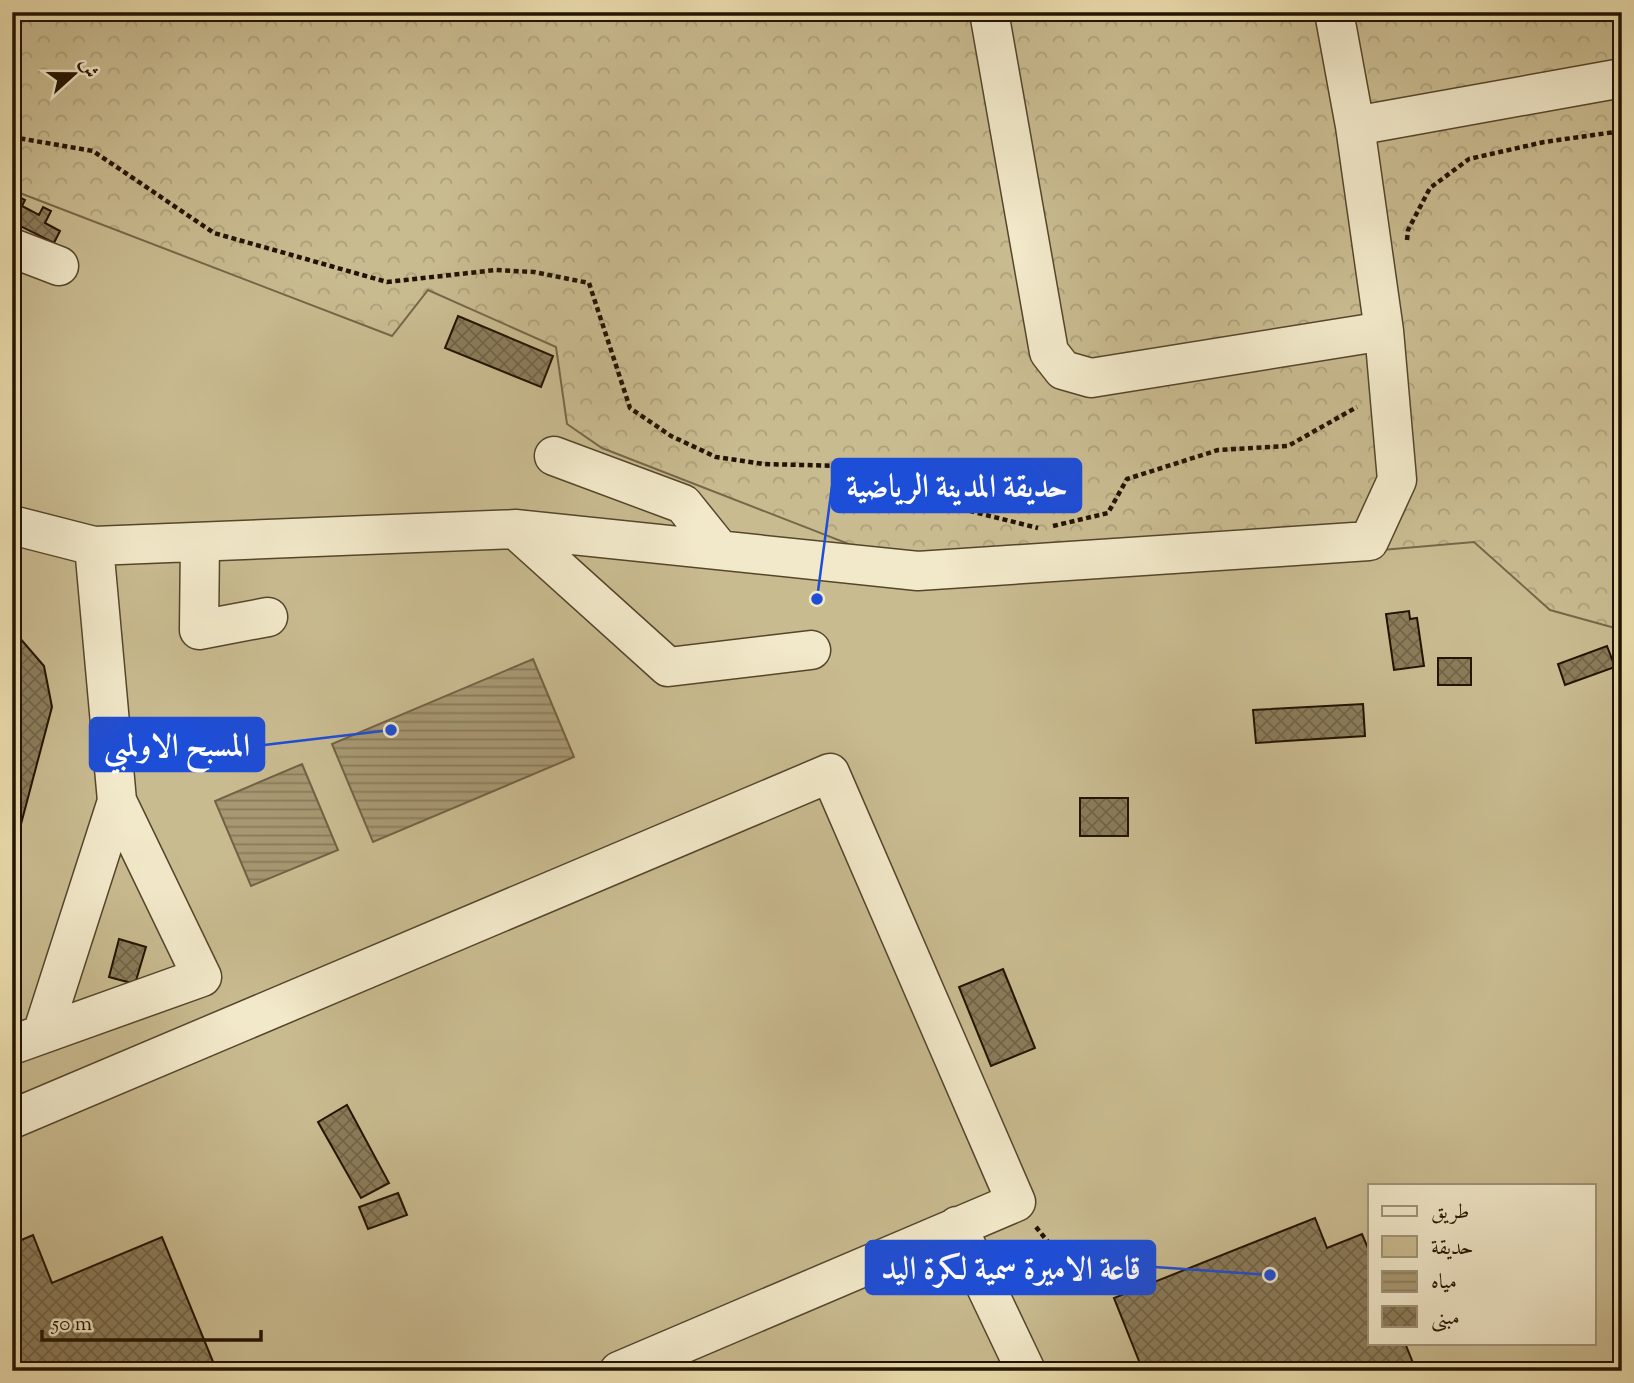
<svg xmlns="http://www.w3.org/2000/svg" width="1634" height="1383" viewBox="0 0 1634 1383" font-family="'Sorts Mill Goudy',Amiri,serif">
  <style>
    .green { fill: #c9bb90; stroke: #766748; stroke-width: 2; fill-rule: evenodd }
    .forest { fill: url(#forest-crowns); stroke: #766748; stroke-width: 2 }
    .water { fill: url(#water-rules); stroke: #726344; stroke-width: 2 }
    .building { fill: url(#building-cross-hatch); stroke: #221300; stroke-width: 2 }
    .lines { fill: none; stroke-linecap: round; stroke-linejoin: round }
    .minor-casing { stroke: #54462b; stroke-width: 41 }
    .path { stroke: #221300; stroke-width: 4.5; stroke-dasharray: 5 3.5; stroke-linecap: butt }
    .minor { stroke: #f2e9ca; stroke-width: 38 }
    .leader { fill: none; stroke: #1d4ed8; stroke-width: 2.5 }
    .callout-dot { fill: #1d4ed8; stroke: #f2e9ca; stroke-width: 2.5 }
    .callout { fill: #1d4ed8; stroke: #1d4ed8; stroke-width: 2.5 }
    .callout-label { font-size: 32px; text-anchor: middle; font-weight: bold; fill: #fff }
  </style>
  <defs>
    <pattern id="forest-crowns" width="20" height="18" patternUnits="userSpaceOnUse" patternTransform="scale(1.75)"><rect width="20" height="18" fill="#c9bb90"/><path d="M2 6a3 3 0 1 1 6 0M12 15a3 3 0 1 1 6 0" fill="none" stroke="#aca07a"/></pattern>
    <pattern id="water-rules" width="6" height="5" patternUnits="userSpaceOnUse" patternTransform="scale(1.75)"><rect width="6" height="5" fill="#a79872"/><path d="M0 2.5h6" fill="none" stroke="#887b5b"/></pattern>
    <pattern id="building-cross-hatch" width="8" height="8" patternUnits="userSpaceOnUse" patternTransform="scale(1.75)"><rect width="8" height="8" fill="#8b7c5a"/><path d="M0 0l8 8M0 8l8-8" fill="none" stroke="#716448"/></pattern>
  </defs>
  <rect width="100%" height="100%" fill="#ebddad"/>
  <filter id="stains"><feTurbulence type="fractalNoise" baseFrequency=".00286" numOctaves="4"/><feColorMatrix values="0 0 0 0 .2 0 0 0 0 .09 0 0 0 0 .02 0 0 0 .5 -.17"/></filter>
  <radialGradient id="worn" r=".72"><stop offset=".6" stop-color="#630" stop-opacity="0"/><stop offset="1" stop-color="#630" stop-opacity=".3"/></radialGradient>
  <path class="green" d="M12 12H1622V1371H12ZM1370 1185H1594V1343H1370Z"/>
  <path class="forest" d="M12 12H1622V630L1550 610 1474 542 1289 558 918 571 602 448 567 424 556 347 428 290 392 336 12 190Z"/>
  <path class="water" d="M533 659 574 757 373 842 332 744Z
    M302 764 338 850 251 886 215 801Z"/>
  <path class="building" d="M12 194 25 200 22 206 39 215 43 207 51 211 45 223 60 231 54 243 12 222Z
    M458 316 553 356 541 387 445 348Z
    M1409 611 1410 619 1417 618 1424 666 1394 670 1386 614Z
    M12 629 44 666 52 707 12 858Z
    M1607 646 1615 667 1565 685 1558 664Z
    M1438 658H1471V685H1438Z
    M1363 704 1365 736 1256 743 1253 710Z
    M1080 798H1128V836H1080Z
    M119 939 146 947 135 984 109 977Z
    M1003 969 1035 1048 991 1066 959 987Z
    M347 1105 389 1183 361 1198 318 1122Z
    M398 1193 407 1215 368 1229 359 1207Z
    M1315 1218 1327 1248 1362 1234 1370 1253V1343H1405L1415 1368 1408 1371H1143L1114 1298Z
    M33 1235 52 1283 162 1237 216 1369 12 1371V1244Z"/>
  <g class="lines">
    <g class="minor-casing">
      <path id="minor" d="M989 12 1049 352 1063 370 1091 378 1384 331
        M1355 126 1622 78
        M12 248 59 266
        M554 456 683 504 720 550
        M12 525 94 546 515 529 918 571 1369 541 1397 480 1384 331 1355 126 1334 12
        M515 529 668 667 811 650
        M200 542 199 630 268 617
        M42 1034 117 801 94 546
        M12 1045 202 977 117 801
        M12 1119 830 773 1016 1202 619 1371
        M957 1226 1026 1371"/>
    </g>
    <path class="path" d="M12 137 93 151 214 233 387 282 496 270 534 272 589 283 630 408 671 436 716 457 764 464 842 466 914 497 1038 528
      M1407 240 1408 230 1430 188 1469 159 1544 142 1622 131
      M1053 526 1108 513 1127 479 1218 450 1288 446 1357 407
      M1036 1227 1053 1248 1097 1288"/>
    <use href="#minor" class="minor"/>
  </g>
  <path class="leader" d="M817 599L832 486M391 730L264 745M1270 1275L1155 1267"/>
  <g class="callout-dot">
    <circle cx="817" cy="599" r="7"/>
    <circle cx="391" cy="730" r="7"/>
    <circle cx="1270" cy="1275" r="7"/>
  </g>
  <g class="callout">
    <rect x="832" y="459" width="249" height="53" rx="7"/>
    <rect x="90" y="718" width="174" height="53" rx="7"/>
    <rect x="866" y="1241" width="289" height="53" rx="7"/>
  </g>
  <g class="callout-label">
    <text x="957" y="497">حديقة المدينة الرياضية</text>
    <text x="177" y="756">المسبح الاولمبي</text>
    <text x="1011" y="1279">قاعة الاميرة سمية لكرة اليد</text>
  </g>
  <rect width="1634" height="1383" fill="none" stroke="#ebddad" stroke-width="42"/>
  <rect x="14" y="14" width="1606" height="1355" fill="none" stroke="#221300" stroke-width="3.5"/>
  <rect x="21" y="21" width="1592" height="1341" fill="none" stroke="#221300" stroke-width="2"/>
  <rect x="1368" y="1184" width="228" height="161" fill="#f2e9ca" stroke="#9f9379" stroke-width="2"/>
  <rect x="1382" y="1206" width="35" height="10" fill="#f2e9ca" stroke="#9f9379" stroke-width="2"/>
  <text x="1431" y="1218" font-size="21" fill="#221300">طريق</text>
  <rect x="1382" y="1236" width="35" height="21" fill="#c9bb90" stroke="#9f9379" stroke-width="2"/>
  <text x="1431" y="1254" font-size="21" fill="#221300">حديقة</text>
  <rect x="1382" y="1271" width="35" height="21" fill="url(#water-rules)" stroke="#9f9379" stroke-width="2"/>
  <text x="1431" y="1288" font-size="21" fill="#221300">مياه</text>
  <rect x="1382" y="1306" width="35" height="21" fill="url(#building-cross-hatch)" stroke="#9f9379" stroke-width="2"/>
  <text x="1431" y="1324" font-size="21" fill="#221300">مبنى</text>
  <g transform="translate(74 74) rotate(69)" stroke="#f2e9ca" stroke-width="5" paint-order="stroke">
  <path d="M0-5L12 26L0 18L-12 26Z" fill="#221300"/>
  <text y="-10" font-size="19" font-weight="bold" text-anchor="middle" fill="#221300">ش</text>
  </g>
  <path d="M42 1330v10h219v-10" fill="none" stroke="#221300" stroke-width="3.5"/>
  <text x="52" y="1330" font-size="21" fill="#221300" stroke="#f2e9ca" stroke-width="5" paint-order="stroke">50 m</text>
  <rect width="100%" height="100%" filter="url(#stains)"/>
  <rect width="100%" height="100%" fill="url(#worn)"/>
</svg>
